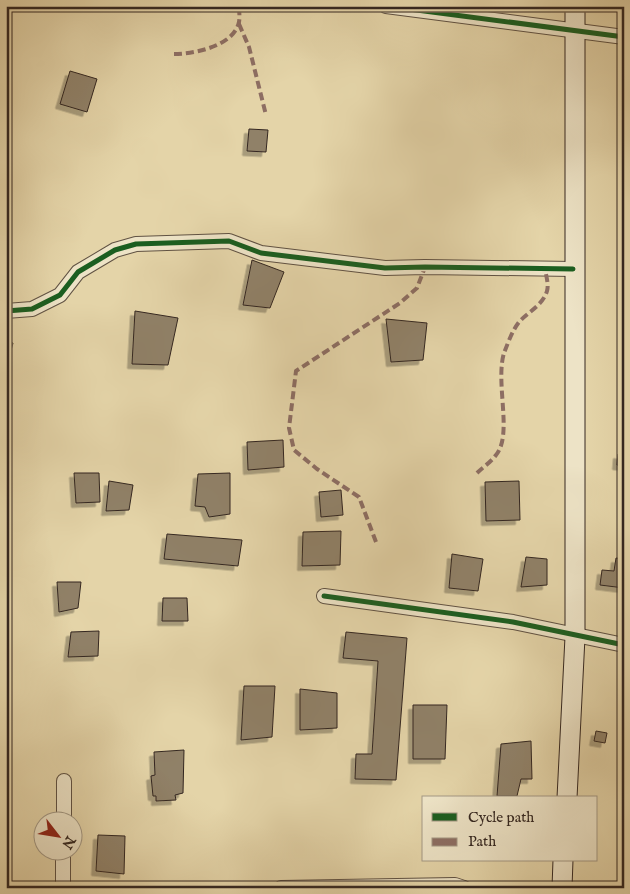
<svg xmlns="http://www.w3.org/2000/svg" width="630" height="894" viewBox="0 0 630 894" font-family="'IM FELL English',serif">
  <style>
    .building { fill: #908167; stroke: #342721; filter: url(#shadow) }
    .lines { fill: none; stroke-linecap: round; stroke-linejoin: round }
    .minor-casing { stroke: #605243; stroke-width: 16 }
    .secondary-casing { stroke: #342721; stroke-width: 21 }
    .minor { stroke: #ede3c6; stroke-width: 14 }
    .secondary { stroke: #ede3c6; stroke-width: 19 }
    .quiet { stroke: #8d6e63; stroke-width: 4; stroke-dasharray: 8 4; stroke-linecap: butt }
    .cycleway-casing { stroke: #ede3c6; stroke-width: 8 }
    .cycleway { stroke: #1b5e20; stroke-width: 5 }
  </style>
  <defs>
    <filter id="shadow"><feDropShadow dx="-4.5" dy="4.5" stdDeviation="0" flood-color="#0004"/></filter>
  </defs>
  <rect width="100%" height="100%" fill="#e4d4a8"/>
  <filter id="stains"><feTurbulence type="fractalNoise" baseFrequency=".004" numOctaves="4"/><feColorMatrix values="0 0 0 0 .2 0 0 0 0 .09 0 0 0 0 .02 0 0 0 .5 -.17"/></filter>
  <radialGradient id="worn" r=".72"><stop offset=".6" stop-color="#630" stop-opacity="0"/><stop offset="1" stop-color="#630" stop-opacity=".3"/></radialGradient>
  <path class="building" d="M70 71 97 79 87 112 60 104Z
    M249 129 268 130 266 152 247 151Z
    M252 260 284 272 270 308 243 305Z
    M135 311 178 318 168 365 132 364Z
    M386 319 427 323 423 360 391 362Z
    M6 341 13 343 9 358H6Z
    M283 440 284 467 248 470 247 442Z
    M618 454 624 455V466L617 465Z
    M74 473H99L100 502 76 503Z
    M230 473V514L209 517 205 507 195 506 198 474Z
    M109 481 133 485 129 510 106 511Z
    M519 481 520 520 486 521 485 482Z
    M341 490 343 515 321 517 319 492Z
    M341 531 340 565 302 566 303 532Z
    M167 534 242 540 238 566 164 559Z
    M452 554 483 559 478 591 449 588Z
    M526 557 547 559V585L521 587Z
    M616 558 624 559V588L600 585 602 570 614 571Z
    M57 582H81L78 608 59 612Z
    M163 598H187L188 621H162Z
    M99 631 98 656 68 657 71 632Z
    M346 632 407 638 396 780 355 779 356 754H372L378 661 343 658Z
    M244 686H275L272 737 241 740Z
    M300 689 337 693V728L300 730Z
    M413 705H447L445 759H413Z
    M596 731 607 733 605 743 594 741Z
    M531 741 532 779H521L517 796H497L501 744Z
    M184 750 183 793 175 795 176 800 156 801V796H153L151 776 155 775 154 752Z
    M98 835 125 836 124 874 96 871Z"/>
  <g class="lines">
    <g class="minor-casing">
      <path id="minor" d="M386 6 624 37
        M6 311 32 309 60 295 78 272 115 250 136 244 229 241 261 253 385 268 425 267 573 269
        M324 596 513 622 624 645
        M64 822V781
        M63 888V852
        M281 888 455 885 464 888"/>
    </g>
    <g class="secondary-casing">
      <path id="secondary" d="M567 798 575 637V6
        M562 888 563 860"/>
    </g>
    <use href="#minor" class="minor"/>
    <use href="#secondary" class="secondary"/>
    <path class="quiet" d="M239 24 249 47 266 115
      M174 54C194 54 234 46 239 22 240 17 239 11 239 6
      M477 473C483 467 491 462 496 455 513 435 495 383 504 353 508 343 512 331 519 322 528 312 543 305 547 291 549 285 546 275 545 269
      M376 542 359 497 317 469 294 450 289 428 296 371 400 303 417 288 425 267"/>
    <g class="cycleway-casing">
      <path id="cycleway" d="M386 6 624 37
        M6 311 32 309 60 295 78 272 115 250 136 244 229 241 261 253 385 268 425 267 573 269
        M324 596 513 622 624 645
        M281 888 455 885 464 888"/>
    </g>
    <use href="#cycleway" class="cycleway"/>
  </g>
  <rect width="630" height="894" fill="none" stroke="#e4d4a8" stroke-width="25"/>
  <rect x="8" y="8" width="615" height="879" fill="none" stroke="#342721" stroke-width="2.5"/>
  <rect x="12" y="12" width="605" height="869" fill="none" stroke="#342721"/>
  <rect x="422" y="796" width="175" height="65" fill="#ede3c6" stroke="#a39884"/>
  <rect x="432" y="813" width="25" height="8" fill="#1b5e20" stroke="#a39884"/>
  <text x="468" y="822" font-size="15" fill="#342721">Cycle path</text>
  <rect x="432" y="838" width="25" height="8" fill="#8d6e63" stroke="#a39884"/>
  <text x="468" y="846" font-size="15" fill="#342721">Path</text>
  <g transform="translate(58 836) rotate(121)"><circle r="24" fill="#ede3c6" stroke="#a39884"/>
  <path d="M0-4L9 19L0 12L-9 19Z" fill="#8f2418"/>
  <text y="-8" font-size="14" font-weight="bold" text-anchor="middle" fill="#342721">N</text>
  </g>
  <rect width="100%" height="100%" filter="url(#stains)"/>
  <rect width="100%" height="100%" fill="url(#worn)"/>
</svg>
